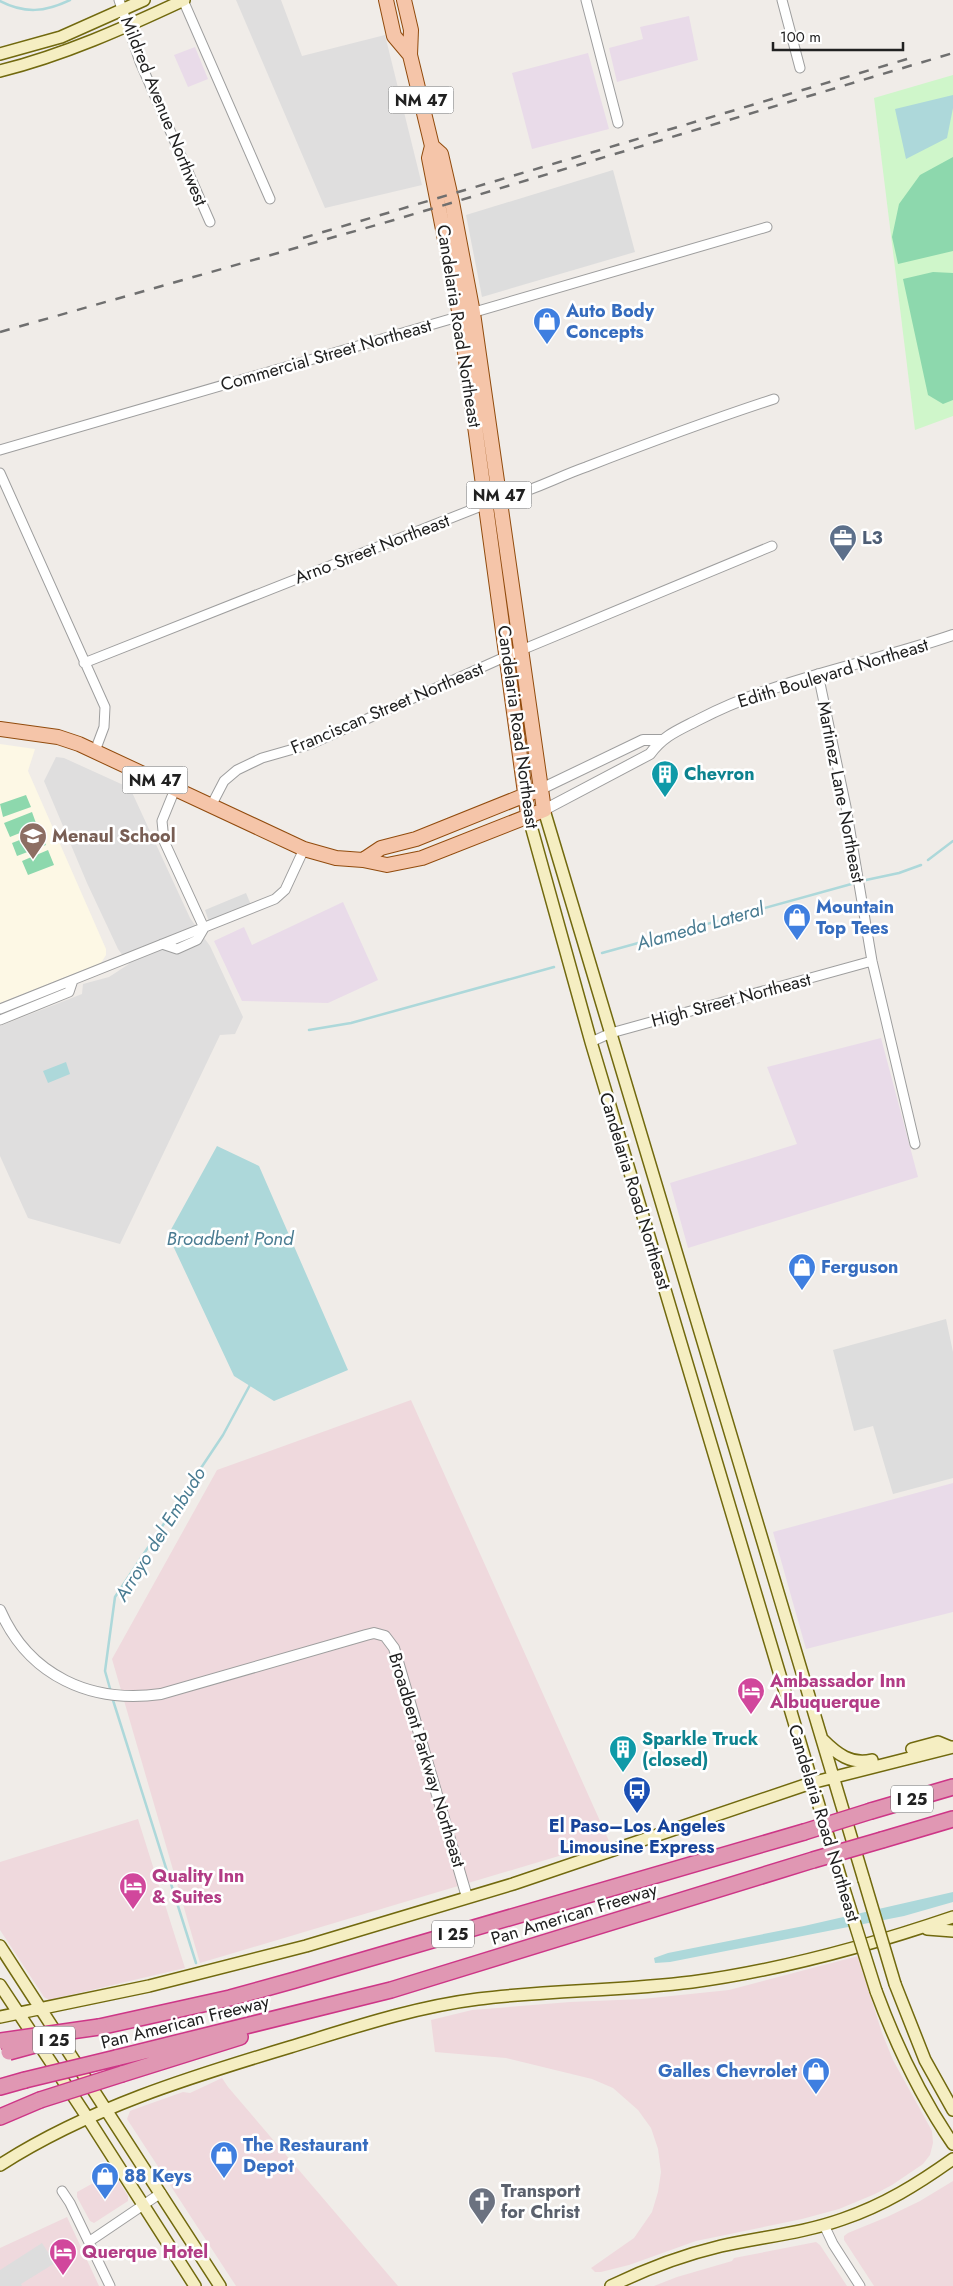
<svg xmlns="http://www.w3.org/2000/svg" width="953" height="2286" viewBox="0 0 953 2286" font-family="Jost,sans-serif">
  <style>
    .residential { fill: #dfdede }
    .commercial { fill: #efd9dd }
    .industrial { fill: #e9dbe9 }
    .education { fill: #fdf8e5 }
    .park { fill: #cff6ca }
    .pitch { fill: #8dd8ad }
    .parking { fill: #ddd }
    .water { fill: #add8da }
    .lines { fill: none; stroke-linecap: round; stroke-linejoin: round }
    .stream { stroke: #add8da; stroke-width: 2.5 }
    .minor-casing { stroke: #9e9e9e; stroke-width: 11 }
    .tertiary-casing { stroke: #9e9e9e; stroke-width: 12 }
    .secondary-casing { stroke: #71690e; stroke-width: 14 }
    .primary-casing { stroke: #914b0d; stroke-width: 16 }
    .motorway-casing { stroke: #cd3687; stroke-width: 18 }
    .minor { stroke: #fff; stroke-width: 9 }
    .tertiary { stroke: #fff; stroke-width: 10 }
    .secondary { stroke: #f5eec2; stroke-width: 11 }
    .primary { stroke: #f5c5a9; stroke-width: 14 }
    .motorway { stroke: #e097b3; stroke-width: 15 }
    .rail { stroke: #6f6f6f; stroke-width: 2.5; stroke-dasharray: 10 10; stroke-linecap: butt }
    .secondary-bridge-casing { stroke: #71690e; stroke-width: 14; stroke-linecap: butt }
    .motorway-bridge-casing { stroke: #cd3687; stroke-width: 18; stroke-linecap: butt }
    .secondary-bridge { stroke: #f5eec2; stroke-width: 11 }
    .motorway-bridge { stroke: #e097b3; stroke-width: 15 }
    .labels { text-anchor: middle; dominant-baseline: central; stroke-width: 5; stroke-linejoin: round; paint-order: stroke }
    .shield { fill: #fff; stroke: #646464; stroke-width: 1 }
    .shield-label { font-size: 16px; font-weight: bold; fill: #212121 }
    .street-label { font-size: 18px; fill: #212121; stroke: #fff }
    .shop-label { font-size: 18px; font-weight: bold; fill: #366cbe; stroke: #fff; text-anchor: start }
    .service-label { font-size: 18px; font-weight: bold; fill: #4e5e75; stroke: #fff; text-anchor: start }
    .culture-label { font-size: 18px; font-weight: bold; fill: #0d838f; stroke: #fff; text-anchor: start }
    .education-label { font-size: 18px; font-weight: bold; fill: #785e54; stroke: #fff; text-anchor: start }
    .hotel-label { font-size: 18px; font-weight: bold; fill: #b23c85; stroke: #fff; text-anchor: start }
    .transit-label { font-size: 18px; font-weight: bold; fill: #164399; stroke: #fff }
    .worship-label { font-size: 18px; font-weight: bold; fill: #5b616d; stroke: #fff; text-anchor: start }
    .water-label { font-size: 19px; font-style: italic; fill: #4a7c92; stroke: #fff }
  </style>
  <rect width="100%" height="100%" fill="#f0ece8"/>
  <path class="residential" d="M236 0H281L302 56 385 35 422 185 325 208Z
    M56 757 64 758 130 788 190 918 210 946 243 1017 235 1034 220 1035 120 1244 28 1218 0 1156V1026L82 994 83 984 109 977 129 964 118 949 87 883 44 781Z"/>
  <path class="commercial" d="M411 1400 609 1841 200 1963 112 1659 217 1470Z
    M138 1819 185 1968 49 2000 44 1997 0 1930V1862Z
    M858 1956 882 2033 893 2060 932 2131 933 2143 930 2155 923 2164 892 2185 875 2194 839 2209 802 2219 696 2241 629 2265 601 2272H595L591 2268 634 2238 652 2212 658 2192 661 2172 658 2149 651 2128 638 2110 613 2088 592 2079 506 2058 435 2052 431 2020 472 2010 570 2002 642 1999 729 1990Z
    M222 2078 228 2087 398 2286H236L127 2119 130 2111 135 2109 183 2092 190 2093Z
    M108 2175 111 2178 116 2177 128 2196V2201L94 2223 90 2221 77 2197V2192Z
    M953 2181V2286H874L844 2240V2236L848 2233 887 2217 920 2201Z
    M67 2217 99 2286H0V2248Z
    M816 2242 820 2245 847 2286H654L677 2277 732 2261 734 2258Z"/>
  <path class="industrial" d="M689 16 698 60 617 82 609 48 643 39 640 27Z
    M195 47 208 79 188 87 174 55Z
    M588 53 609 129 532 149 512 73Z
    M343 902 378 980 328 1003 242 1001 214 941 244 927 252 945Z
    M881 1038 918 1177 688 1248 670 1183 797 1144 767 1067Z
    M953 1483V1612L806 1649 773 1532Z"/>
  <path class="education" d="M0 744 35 749 28 771 106 949V955L101 963 0 1003Z"/>
  <path class="park" d="M953 75V416L915 430 874 98Z"/>
  <path class="pitch" d="M953 157V251L898 264 892 237 899 204 920 175Z
    M933 272 953 273V400L943 404 928 395 903 279Z
    M26 795 31 807 3 817 0 804Z
    M32 812 37 826 10 837 4 823Z
    M40 832 46 845 17 856 12 843Z
    M48 850 54 865 28 875 22 861Z"/>
  <path class="parking" d="M613 170 635 252 482 297 466 215Z
    M246 893 251 905 209 922 205 910Z
    M946 1319 953 1352V1478L893 1494 873 1426 854 1431 833 1350Z
    M42 2243 55 2263 21 2284 22 2286H0V2270Z"/>
  <path class="water" d="M953 95V108L947 138 906 159 895 109Z
    M66 1062 70 1074 48 1083 43 1071Z
    M217 1146 259 1166 348 1370 274 1401 234 1376 168 1235Z
    M953 1892V1902L904 1916 670 1962 655 1963 654 1958 668 1953 804 1926Z"/>
  <g class="lines">
    <path class="stream" d="M0 1C25 14 45 12 70 0
      M928 860 953 841
      M866 880 899 873 921 865
      M602 953 855 883
      M309 1030 351 1023 554 967
      M111 1692 105 1671 115 1597 223 1435 251 1383
      M112 1697 196 1963"/>
    <g class="minor-casing">
      <path id="minor" d="M119 0 140 62 210 222
        M183 0 270 199
        M586 0 618 123
        M782 0 800 68
        M0 450 767 227
        M0 473 105 707 104 727 95 751
        M84 663 499 499C529 493 557 477 586 467 648 443 710 420 774 399
        M818 674 846 807 872 961 915 1144
        M175 789 162 821 164 841 204 928
        M211 806 224 781 237 770 262 758 311 744 507 656 772 546
        M162 944 177 949 197 940 204 928
        M0 1009 275 899 285 890 304 849
        M0 1020 69 992 73 980
        M591 1042 611 1033 872 961
        M62 2191 70 2203 110 2286
        M824 2225 833 2244 860 2286
        M90 2241 161 2193"/>
    </g>
    <g class="tertiary-casing">
      <path id="tertiary" d="M541 789 643 740H661
        M544 810 650 754C664 735 679 730 700 719 779 678 869 664 953 635
        M0 1610C29 1676 91 1704 161 1694L366 1635 374 1633 385 1636 394 1648 467 1897"/>
    </g>
    <g class="secondary-casing">
      <path id="secondary" d="M0 54 61 37 144 0
        M0 71C64 55 124 28 184 0
        M544 810 864 1880
        M528 815 591 1042 843 1886
        M823 1740C837 1754 851 1765 872 1760
        M912 1749 938 1742 950 1747
        M927 1929 953 1931
        M0 1946 220 2286
        M895 1984 925 2060 953 2110
        M0 1985 87 2117 195 2286
        M876 1991C896 2045 920 2096 953 2144
        M0 2017 149 1986 306 1946 513 1884 811 1783 953 1747
        M0 2165C89 2108 190 2077 290 2047 352 2028 414 2007 478 1999 549 1990 621 1991 692 1982 781 1970 868 1946 953 1917
        M611 2286C646 2269 683 2255 721 2246 762 2237 804 2233 843 2219 884 2205 918 2184 953 2159"/>
    </g>
    <g class="primary-casing">
      <path id="primary" d="M386 0 394 36 410 55
        M404 0 411 30 410 55 432 146 429 158 460 316 528 815
        M0 729 58 737 79 744 304 849 336 858 363 860 387 865 422 858 544 810 473 313 452 202 441 154 432 146
        M363 860 381 848 416 839 533 792"/>
    </g>
    <g class="motorway-casing">
      <path id="motorway" d="M871 1811 953 1787
        M882 1840 953 1819
        M99 2027 230 1998 295 1980 804 1832
        M116 2058 391 1990 813 1860
        M122 2074 240 2037
        M0 2087 25 2080
        M0 2117 40 2100"/>
    </g>
    <use href="#minor" class="minor"/>
    <use href="#tertiary" class="tertiary"/>
    <use href="#secondary" class="secondary"/>
    <use href="#primary" class="primary"/>
    <use href="#motorway" class="motorway"/>
    <path class="rail" d="M303 238 914 57
      M0 332 394 220 953 53"/>
    <g class="secondary-bridge-casing">
      <path id="secondary-bridge" d="M864 1880 895 1984
        M843 1886 876 1991"/>
    </g>
    <g class="motorway-bridge-casing">
      <path id="motorway-bridge" d="M804 1832 871 1811
        M813 1860 882 1840
        M0 2041 99 2027
        M9 2052 42 2043
        M25 2080 116 2058
        M40 2100 122 2074"/>
    </g>
    <use href="#secondary-bridge" class="secondary-bridge"/>
    <use href="#motorway-bridge" class="motorway-bridge"/>
  </g>
  <defs>
    <g id="shop-pin" transform="scale(1.4375)"><path d="M0 17L-7.5 6A9.5 9.5 0 1 1 7.5 6Z" fill="#3f7fe0" stroke="#fff"/><path d="M-5-2.5h2.3a2.7 3.5 0 0 1 5.4 0H5L5.5 6h-11ZM-1.5-2.5h3a1.5 2.3 0 0 0-3 0Z" fill="#fff"/></g>
    <g id="office-pin" transform="scale(1.4375)"><path d="M0 17L-7.5 6A9.5 9.5 0 1 1 7.5 6Z" fill="#5c6f8a" stroke="#fff"/><path d="M-6-3h4V-5.5h4V-3h4V5H-6ZM-1-4.5V-3h2v-1.5ZM-6 0V1H6V0Z" fill="#fff"/></g>
    <g id="building-pin" transform="scale(1.4375)"><path d="M0 17L-7.5 6A9.5 9.5 0 1 1 7.5 6Z" fill="#0f9aa8" stroke="#fff"/><path d="M-4-6H4V6H1V3H-1V6H-4ZM-2.5-4.3h1.7v1.8h-1.7ZM.8-4.3h1.7v1.8H.8ZM-2.5-1h1.7V.8h-1.7ZM.8-1h1.7V.8H.8Z" fill="#fff"/></g>
    <g id="school-pin" transform="scale(1.4375)"><path d="M0 17L-7.5 6A9.5 9.5 0 1 1 7.5 6Z" fill="#8d6e63" stroke="#fff"/><path d="M0-5L7-2L0 1L-7-2ZM-4 1L0 2.5L4 1V4Q0 6-4 4Z" fill="#fff"/></g>
    <g id="hotel-pin" transform="scale(1.4375)"><path d="M0 17L-7.5 6A9.5 9.5 0 1 1 7.5 6Z" fill="#d1479c" stroke="#fff"/><path d="M-6-4.5h1.5V1H6V5H4.5V3h-9V5H-6ZM-4 0a1.8 1.8 0 1 1 3.6 0ZM.5 0V-2.5h3Q6-2.5 6 0Z" fill="#fff"/></g>
    <g id="bus-pin" transform="scale(1.4375)"><path d="M0 17L-7.5 6A9.5 9.5 0 1 1 7.5 6Z" fill="#1a4fb4" stroke="#fff"/><path d="M-5-6H5V4H4V6H2V4H-2V6H-4V4H-5ZM-3.5-4V0h7V-4ZM-3.5 1.2v1.5H-2V1.2ZM2 1.2v1.5H3.5V1.2Z" fill="#fff"/></g>
    <g id="church-pin" transform="scale(1.4375)"><path d="M0 17L-7.5 6A9.5 9.5 0 1 1 7.5 6Z" fill="#6b7280" stroke="#fff"/><path d="M-1.2-6h2.4v3.5h3.3v2.4h-3.3V6h-2.4V-.1h-3.3v-2.4h3.3Z" fill="#fff"/></g>
  </defs>
  <g fill-rule="evenodd">
    <use href="#shop-pin" x="547" y="321"/>
    <use href="#office-pin" x="843" y="538"/>
    <use href="#building-pin" x="665" y="774"/>
    <use href="#school-pin" x="33" y="836"/>
    <use href="#shop-pin" x="797" y="917"/>
    <use href="#shop-pin" x="802" y="1267"/>
    <use href="#hotel-pin" x="751" y="1691"/>
    <use href="#building-pin" x="623" y="1749"/>
    <use href="#bus-pin" x="637" y="1790"/>
    <use href="#hotel-pin" x="133" y="1886"/>
    <use href="#shop-pin" x="816" y="2071"/>
    <use href="#shop-pin" x="224" y="2155"/>
    <use href="#shop-pin" x="105" y="2176"/>
    <use href="#church-pin" x="482" y="2201"/>
    <use href="#hotel-pin" x="63" y="2252"/>
  </g>
  <g class="labels">
    <g class="shield">
      <rect x="388.5" y="86.5" width="65" height="27" rx="4"/>
      <rect x="466.5" y="481.5" width="65" height="27" rx="4"/>
      <rect x="122.5" y="766.5" width="65" height="27" rx="4"/>
      <rect x="891" y="1785.5" width="42" height="27" rx="4"/>
      <rect x="432" y="1920.5" width="42" height="27" rx="4"/>
      <rect x="33" y="2026.5" width="42" height="27" rx="4"/>
    </g>
    <g class="shield-label">
      <text x="421" y="100">NM 47</text>
      <text x="499" y="495">NM 47</text>
      <text x="155" y="780">NM 47</text>
      <text x="912" y="1799">I 25</text>
      <text x="453" y="1934">I 25</text>
      <text x="54" y="2040">I 25</text>
    </g>
    <g class="street-label">
      <text transform="translate(164 111) rotate(68)">Mildred Avenue Northwest</text>
      <text transform="translate(459 326) rotate(81)">Candelaria Road Northeast</text>
      <text transform="translate(326 355) rotate(-16)">Commercial Street Northeast</text>
      <text transform="translate(372 549) rotate(-21)">Arno Street Northeast</text>
      <text transform="translate(833 673) rotate(-17)">Edith Boulevard Northeast</text>
      <text transform="translate(387 708) rotate(-23)">Franciscan Street Northeast</text>
      <text transform="translate(518 727) rotate(82)">Candelaria Road Northeast</text>
      <text transform="translate(841 792) rotate(79)">Martinez Lane Northeast</text>
      <text transform="translate(731 1000) rotate(-15)">High Street Northeast</text>
      <text transform="translate(635 1191) rotate(73)">Candelaria Road Northeast</text>
      <text transform="translate(427 1760) rotate(73)">Broadbent Parkway Northeast</text>
      <text transform="translate(824 1823) rotate(73)">Candelaria Road Northeast</text>
      <text transform="translate(574 1914) rotate(-17)">Pan American Freeway</text>
      <text transform="translate(185 2022) rotate(-14)">Pan American Freeway</text>
    </g>
    <g class="shop-label">
      <text x="566" y="311">Auto Body<tspan x="566" dy="21">Concepts</tspan></text>
      <text x="816" y="907">Mountain<tspan x="816" dy="21">Top Tees</tspan></text>
      <text x="821" y="1267">Ferguson</text>
      <text x="797" y="2071" text-anchor="end">Galles Chevrolet</text>
      <text x="243" y="2145">The Restaurant<tspan x="243" dy="21">Depot</tspan></text>
      <text x="124" y="2176">88 Keys</text>
    </g>
    <g class="service-label">
      <text x="862" y="538">L3</text>
    </g>
    <g class="culture-label">
      <text x="684" y="774">Chevron</text>
      <text x="642" y="1739">Sparkle Truck<tspan x="642" dy="21">(closed)</tspan></text>
    </g>
    <g class="education-label">
      <text x="52" y="836">Menaul School</text>
    </g>
    <g class="hotel-label">
      <text x="770" y="1681">Ambassador Inn<tspan x="770" dy="21">Albuquerque</tspan></text>
      <text x="152" y="1876">Quality Inn<tspan x="152" dy="21">&amp; Suites</tspan></text>
      <text x="82" y="2252">Querque Hotel</text>
    </g>
    <g class="transit-label">
      <text x="637" y="1826">El Paso–Los Angeles<tspan x="637" dy="21">Limousine Express</tspan></text>
    </g>
    <g class="worship-label">
      <text x="501" y="2191">Transport<tspan x="501" dy="21">for Christ</tspan></text>
    </g>
    <g class="water-label">
      <text transform="translate(700 926) rotate(-16)">Alameda Lateral</text>
      <text x="230" y="1238">Broadbent Pond</text>
      <text transform="translate(160 1534) rotate(-58)">Arroyo del Embudo</text>
    </g>
  </g>
  <path d="M773 42v8h130v-8" fill="none" stroke="#212121" stroke-width="2.5"/>
  <text x="780" y="42" font-size="15" fill="#212121" stroke="#ffffff" stroke-width="4" paint-order="stroke">100 m</text>
</svg>
